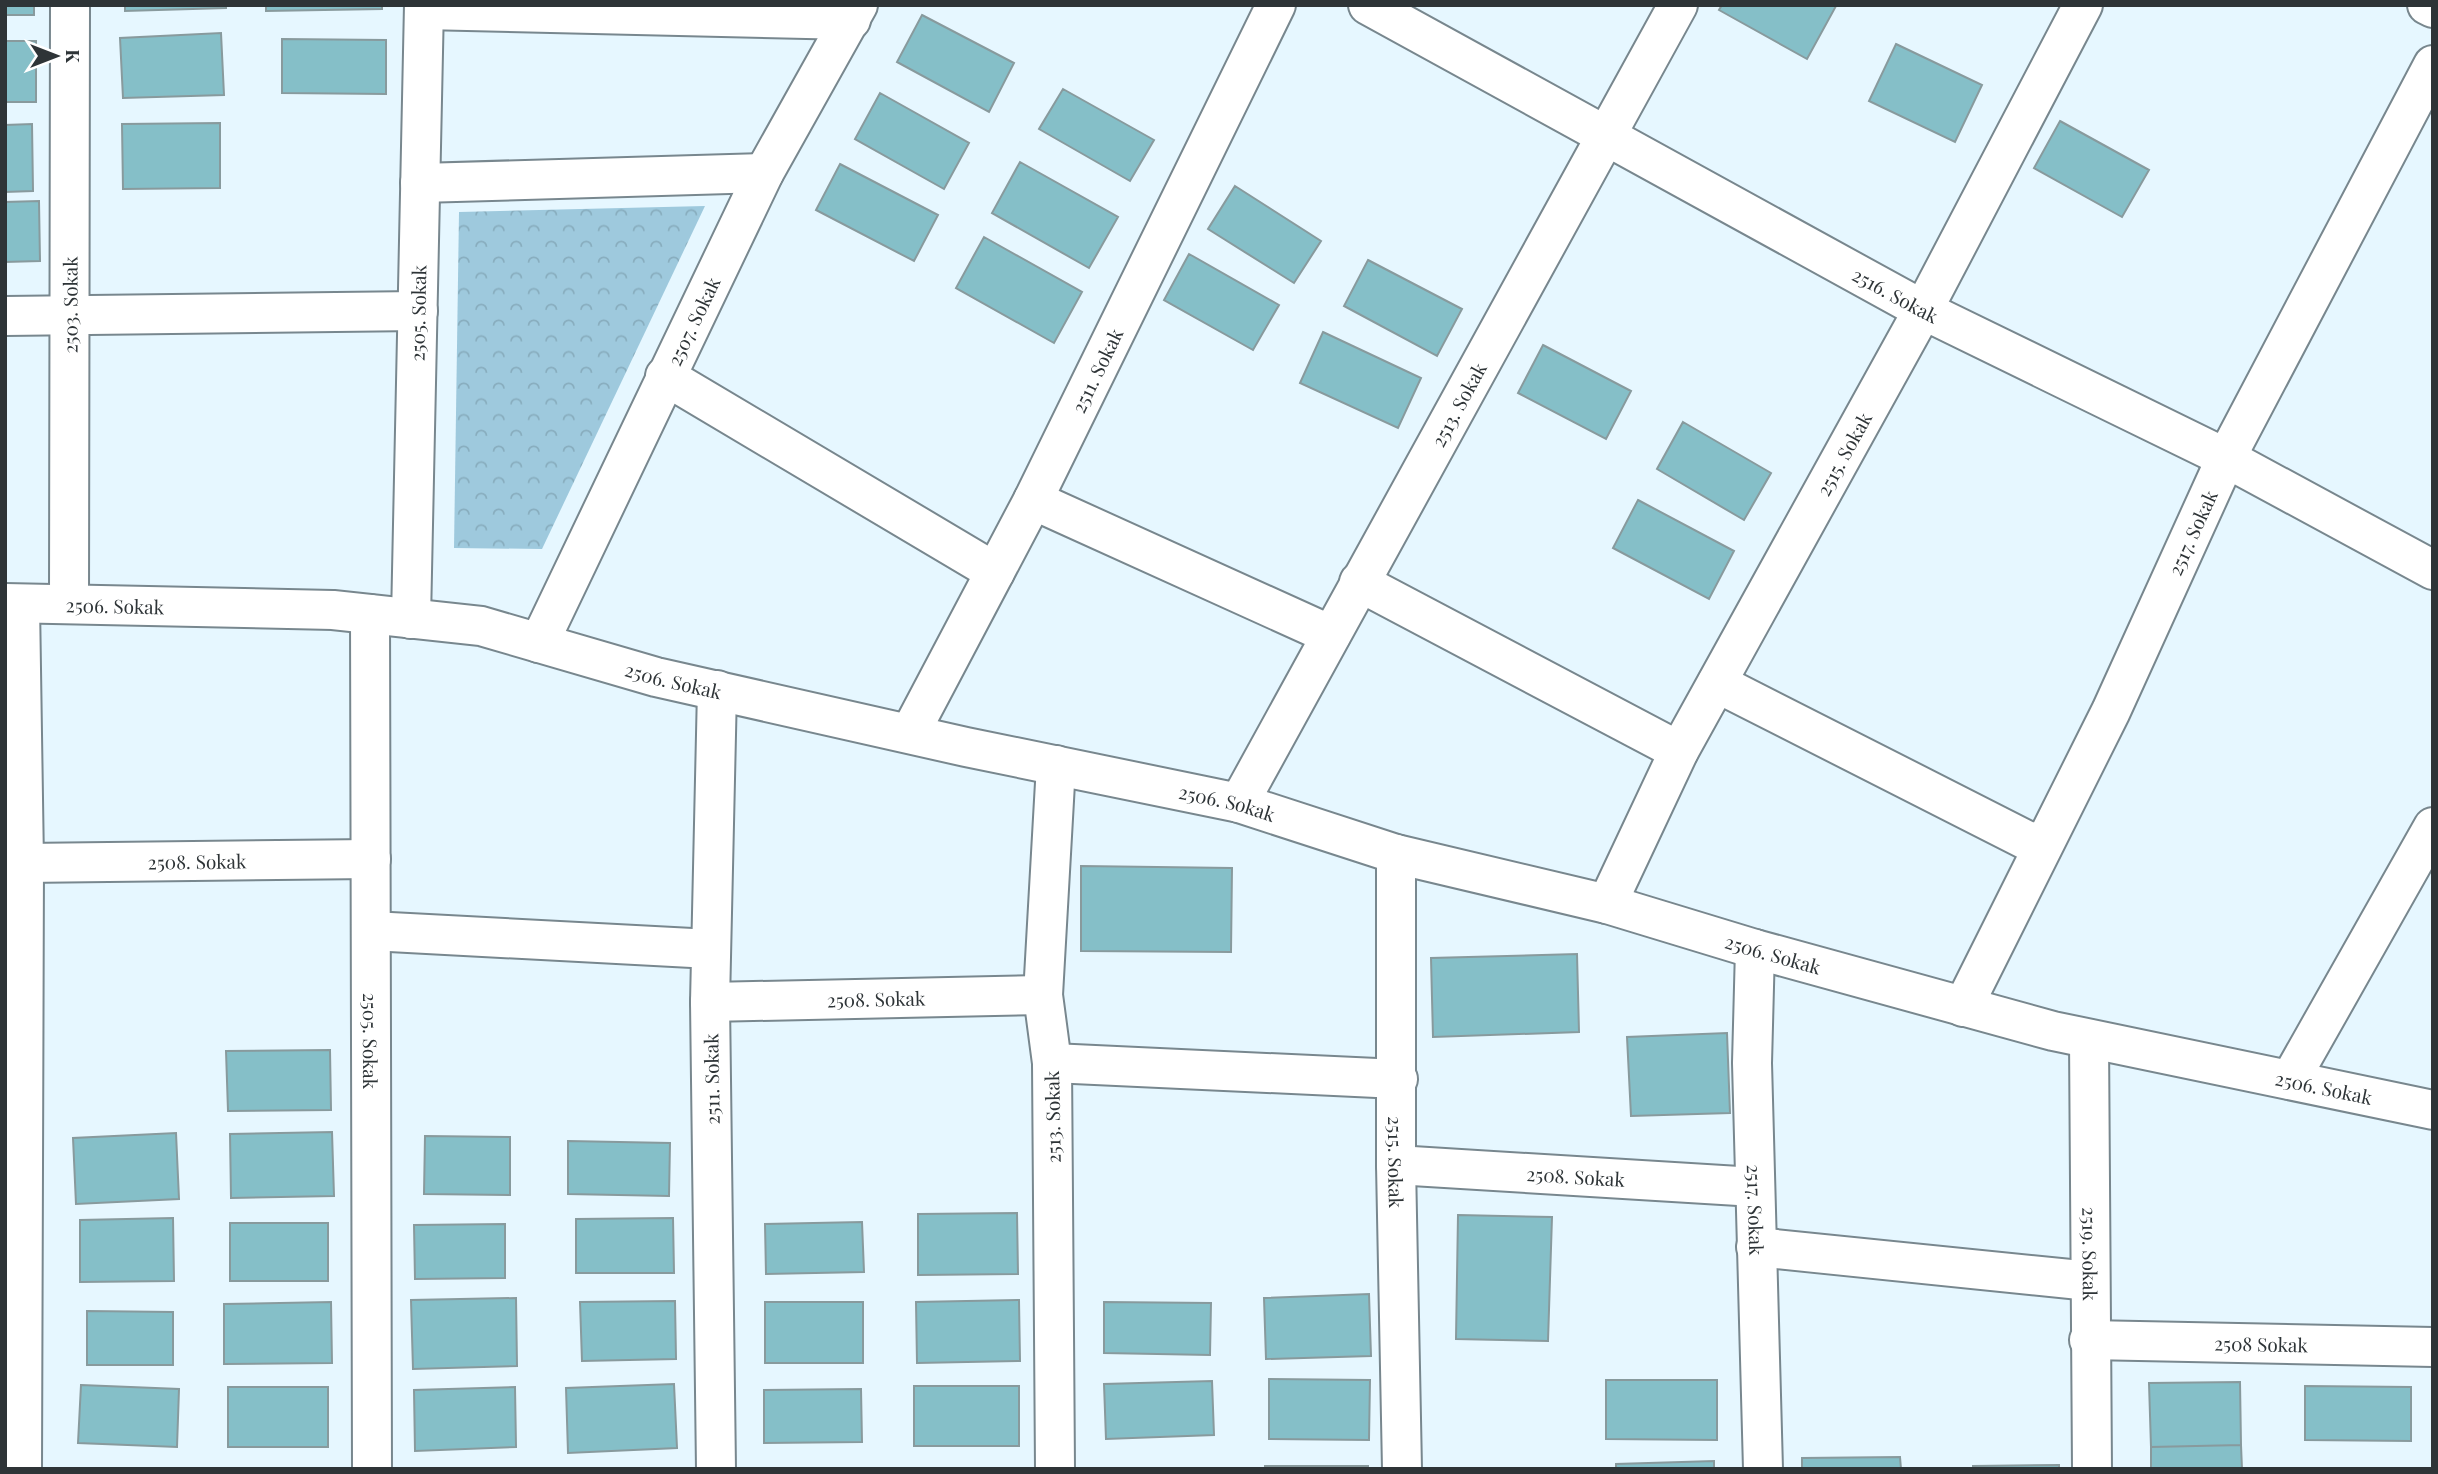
<svg xmlns="http://www.w3.org/2000/svg" width="2438" height="1474" viewBox="0 0 2438 1474" font-family="'Playfair Display',serif">
  <style>
    .park { fill: url(#park-crowns) }
    .building { fill: #85bfc8; stroke: #889a9d; stroke-width: 2 }
    .lines { fill: none; stroke-linecap: round; stroke-linejoin: round }
    .minor-casing { stroke: #78878e; stroke-width: 42 }
    .tertiary-casing { stroke: #78878e; stroke-width: 42 }
    .minor { stroke: #fff; stroke-width: 38 }
    .tertiary { stroke: #fff; stroke-width: 38 }
    .labels { text-anchor: middle; dominant-baseline: central; stroke-width: 5; stroke-linejoin: round; paint-order: stroke }
    .street-label { font-size: 19px; fill: #2e3437; stroke: #fff }
  </style>
  <defs>
    <pattern id="park-crowns" width="20" height="18" patternUnits="userSpaceOnUse" patternTransform="scale(1.75)"><rect width="20" height="18" fill="#9ec9dd"/><path d="M2 6a3 3 0 1 1 6 0M12 15a3 3 0 1 1 6 0" fill="none" stroke="#88adbe"/></pattern>
  </defs>
  <rect width="100%" height="100%" fill="#e6f7ff"/>
  <path class="park" d="M705 206 542 549 454 548 459 212Z"/>
  <path class="building" d="M5 5H34V15H5Z
    M125 5H226V8L125 11Z
    M266 5H382V9L266 11Z
    M1722 5H1834L1836 6 1807 59 1719 10Z
    M922 15 1014 63 989 112 897 62Z
    M221 33 224 95 123 98 120 38Z
    M282 39 386 40V94L282 93Z
    M5 41H36V102H5Z
    M1896 44 1982 85 1955 142 1869 101Z
    M1063 89 1154 140 1130 181 1039 129Z
    M880 93 969 143 944 189 855 139Z
    M2060 121 2149 170 2122 217 2034 168Z
    M220 123V188L123 189 122 124Z
    M32 124 33 191 5 192V125Z
    M1020 162 1118 217 1089 268 992 213Z
    M840 164 938 215 914 261 816 210Z
    M1235 186 1321 241 1294 283 1208 229Z
    M39 201 40 261 5 262V202Z
    M984 237 1082 292 1054 343 956 288Z
    M1189 254 1279 305 1253 350 1164 300Z
    M1368 260 1462 309 1437 356 1344 306Z
    M1323 332 1421 378 1398 428 1300 383Z
    M1543 345 1631 391 1606 439 1518 393Z
    M1683 422 1771 473 1744 520 1657 469Z
    M1638 500 1734 551 1709 599 1613 548Z
    M1081 866 1232 868 1231 952 1081 951Z
    M1577 954 1579 1032 1433 1037 1431 958Z
    M1727 1033 1730 1113 1631 1116 1627 1037Z
    M330 1050 331 1110 228 1111 226 1051Z
    M332 1132 334 1196 231 1198 230 1134Z
    M176 1133 179 1199 76 1204 73 1138Z
    M425 1136 510 1137V1195L424 1194Z
    M568 1141 670 1143 669 1196 568 1194Z
    M1017 1213 1018 1274 918 1275V1214Z
    M1458 1215 1552 1217 1548 1341 1456 1339Z
    M173 1218 174 1281 80 1282V1220Z
    M673 1218 674 1273H576V1219Z
    M862 1222 864 1272 766 1274 765 1224Z
    M230 1223H328V1281H230Z
    M505 1224V1278L415 1279 414 1225Z
    M1369 1294 1371 1356 1266 1359 1264 1298Z
    M516 1298 517 1366 413 1369 411 1300Z
    M1019 1300 1020 1361 917 1363 916 1302Z
    M675 1301 676 1359 582 1361 580 1302Z
    M331 1302 332 1363 224 1364V1304Z
    M765 1302H863V1363H765Z
    M1104 1302 1211 1303 1210 1355 1104 1353Z
    M87 1311 173 1312V1365H87Z
    M1269 1379 1370 1380 1369 1440 1269 1439Z
    M1606 1380H1717V1440L1606 1439Z
    M1212 1381 1214 1435 1106 1439 1104 1384Z
    M2240 1382 2241 1445 2151 1447 2149 1383Z
    M674 1384 677 1448 568 1453 566 1388Z
    M81 1385 179 1389 177 1447 78 1443Z
    M914 1386H1019V1446H914Z
    M2305 1386 2411 1387V1441L2305 1440Z
    M228 1387H328V1447H228Z
    M515 1387 516 1447 415 1451 414 1390Z
    M861 1389 862 1442 764 1443V1390Z
    M2241 1445 2242 1469H2151V1447Z
    M1900 1457 1901 1469H1802V1458Z
    M1714 1461V1469H1616V1464Z
    M2059 1465V1469H1973V1466Z
    M1265 1466H1368V1469H1265Z"/>
  <g class="lines">
    <g class="minor-casing">
      <g id="minor">
        <path id="s1" d="M1368 5 1923 310 2226 458 2433 570"/>
        <path d="M424 10 851 20"/>
        <path d="M420 183 764 173"/>
        <path d="M5 316 418 311"/>
        <path d="M665 376 995 572"/>
        <path d="M1033 500 1331 635"/>
        <path d="M1359 582 1679 751"/>
        <path id="s2" d="M5 603 333 610 481 626 656 677 966 747 1239 803 1396 854 1607 904 1755 949 2053 1031 2433 1110"/>
        <path d="M20 604 24 863 22 1469"/>
        <path id="s3" d="M69 604 70 5"/>
        <path id="s4" d="M370 614 372 1469"/>
        <path id="s5" d="M411 619 424 5"/>
        <path id="s6" d="M539 643 764 173 858 5"/>
        <path d="M1717 683 2042 848"/>
        <path id="s7" d="M910 733 1033 500 1276 5"/>
        <path id="s8" d="M1239 803 1678 5"/>
        <path id="s9" d="M1396 854V1165L1402 1469"/>
        <path id="s10" d="M24 863 371 859"/>
        <path id="s11" d="M1607 904 1679 751 1923 310 2083 5"/>
        <path d="M371 931 711 949"/>
        <path id="s12" d="M1755 949 1752 1063 1763 1469"/>
        <path id="s13" d="M710 1002 1043 995"/>
        <path id="s14" d="M1963 1007 2111 711 2226 458 2433 65"/>
        <path id="s15" d="M2089 1039 2092 1469"/>
        <path d="M1052 1063 1398 1079"/>
        <path d="M2290 1080 2433 827"/>
        <path id="s16" d="M1396 1165 1755 1187"/>
        <path d="M1756 1247 2090 1281"/>
        <path id="s17" d="M2089 1340 2433 1347"/>
        <path d="M716 1469 710 1002 717 690"/>
        <path d="M1055 1469 1052 1063 1043 995 1056 765"/>
      </g>
    </g>
    <g class="tertiary-casing">
      <path id="tertiary" d="M2427 5 2433 8"/>
    </g>
    <use href="#minor" class="minor"/>
    <use href="#tertiary" class="tertiary"/>
  </g>
  <g class="labels">
    <g class="street-label">
      <text stroke="none"><textPath href="#s1" startOffset="602">2516. Sokak</textPath></text>
      <text stroke="none"><textPath href="#s3" startOffset="299">2503. Sokak</textPath></text>
      <text stroke="none"><textPath href="#s5" startOffset="306">2505. Sokak</textPath></text>
      <text stroke="none"><textPath href="#s6" startOffset="357">2507. Sokak</textPath></text>
      <text stroke="none"><textPath href="#s7" startOffset="408">2511. Sokak</textPath></text>
      <text stroke="none"><textPath href="#s8" startOffset="455">2513. Sokak</textPath></text>
      <text stroke="none"><textPath href="#s11" startOffset="509">2515. Sokak</textPath></text>
      <text stroke="none"><textPath href="#s14" startOffset="527">2517. Sokak</textPath></text>
      <text stroke="none"><textPath href="#s2" startOffset="110">2506. Sokak</textPath></text>
      <text stroke="none"><textPath href="#s2" startOffset="677">2506. Sokak</textPath></text>
      <text stroke="none"><textPath href="#s2" startOffset="1244">2506. Sokak</textPath></text>
      <text stroke="none"><textPath href="#s10" startOffset="173">2508. Sokak</textPath></text>
      <text stroke="none"><textPath href="#s2" startOffset="1811">2506. Sokak</textPath></text>
      <text stroke="none"><textPath href="#s13" startOffset="166">2508. Sokak</textPath></text>
      <text stroke="none"><textPath href="#s4" startOffset="427">2505. Sokak</textPath></text>
      <text transform="translate(711 1079) rotate(-91)">2511. Sokak</text>
      <text stroke="none"><textPath href="#s2" startOffset="2378">2506. Sokak</textPath></text>
      <text transform="translate(1052 1117) rotate(-91)">2513. Sokak</text>
      <text stroke="none"><textPath href="#s9" startOffset="308">2515. Sokak</textPath></text>
      <text stroke="none"><textPath href="#s16" startOffset="180">2508. Sokak</textPath></text>
      <text stroke="none"><textPath href="#s12" startOffset="261">2517. Sokak</textPath></text>
      <text stroke="none"><textPath href="#s15" startOffset="215">2519. Sokak</textPath></text>
      <text stroke="none"><textPath href="#s17" startOffset="172">2508 Sokak</textPath></text>
    </g>
  </g>
  <rect width="2438" height="1474" fill="none" stroke="#2e3437" stroke-width="14"/>
  <g transform="translate(56 56) rotate(90)" stroke="#ffffff" stroke-width="5" paint-order="stroke">
  <path d="M0-5L12 26L0 18L-12 26Z" fill="#2e3437"/>
  <text y="-10" font-size="19" font-weight="bold" text-anchor="middle" fill="#2e3437">K</text>
  </g>
</svg>
